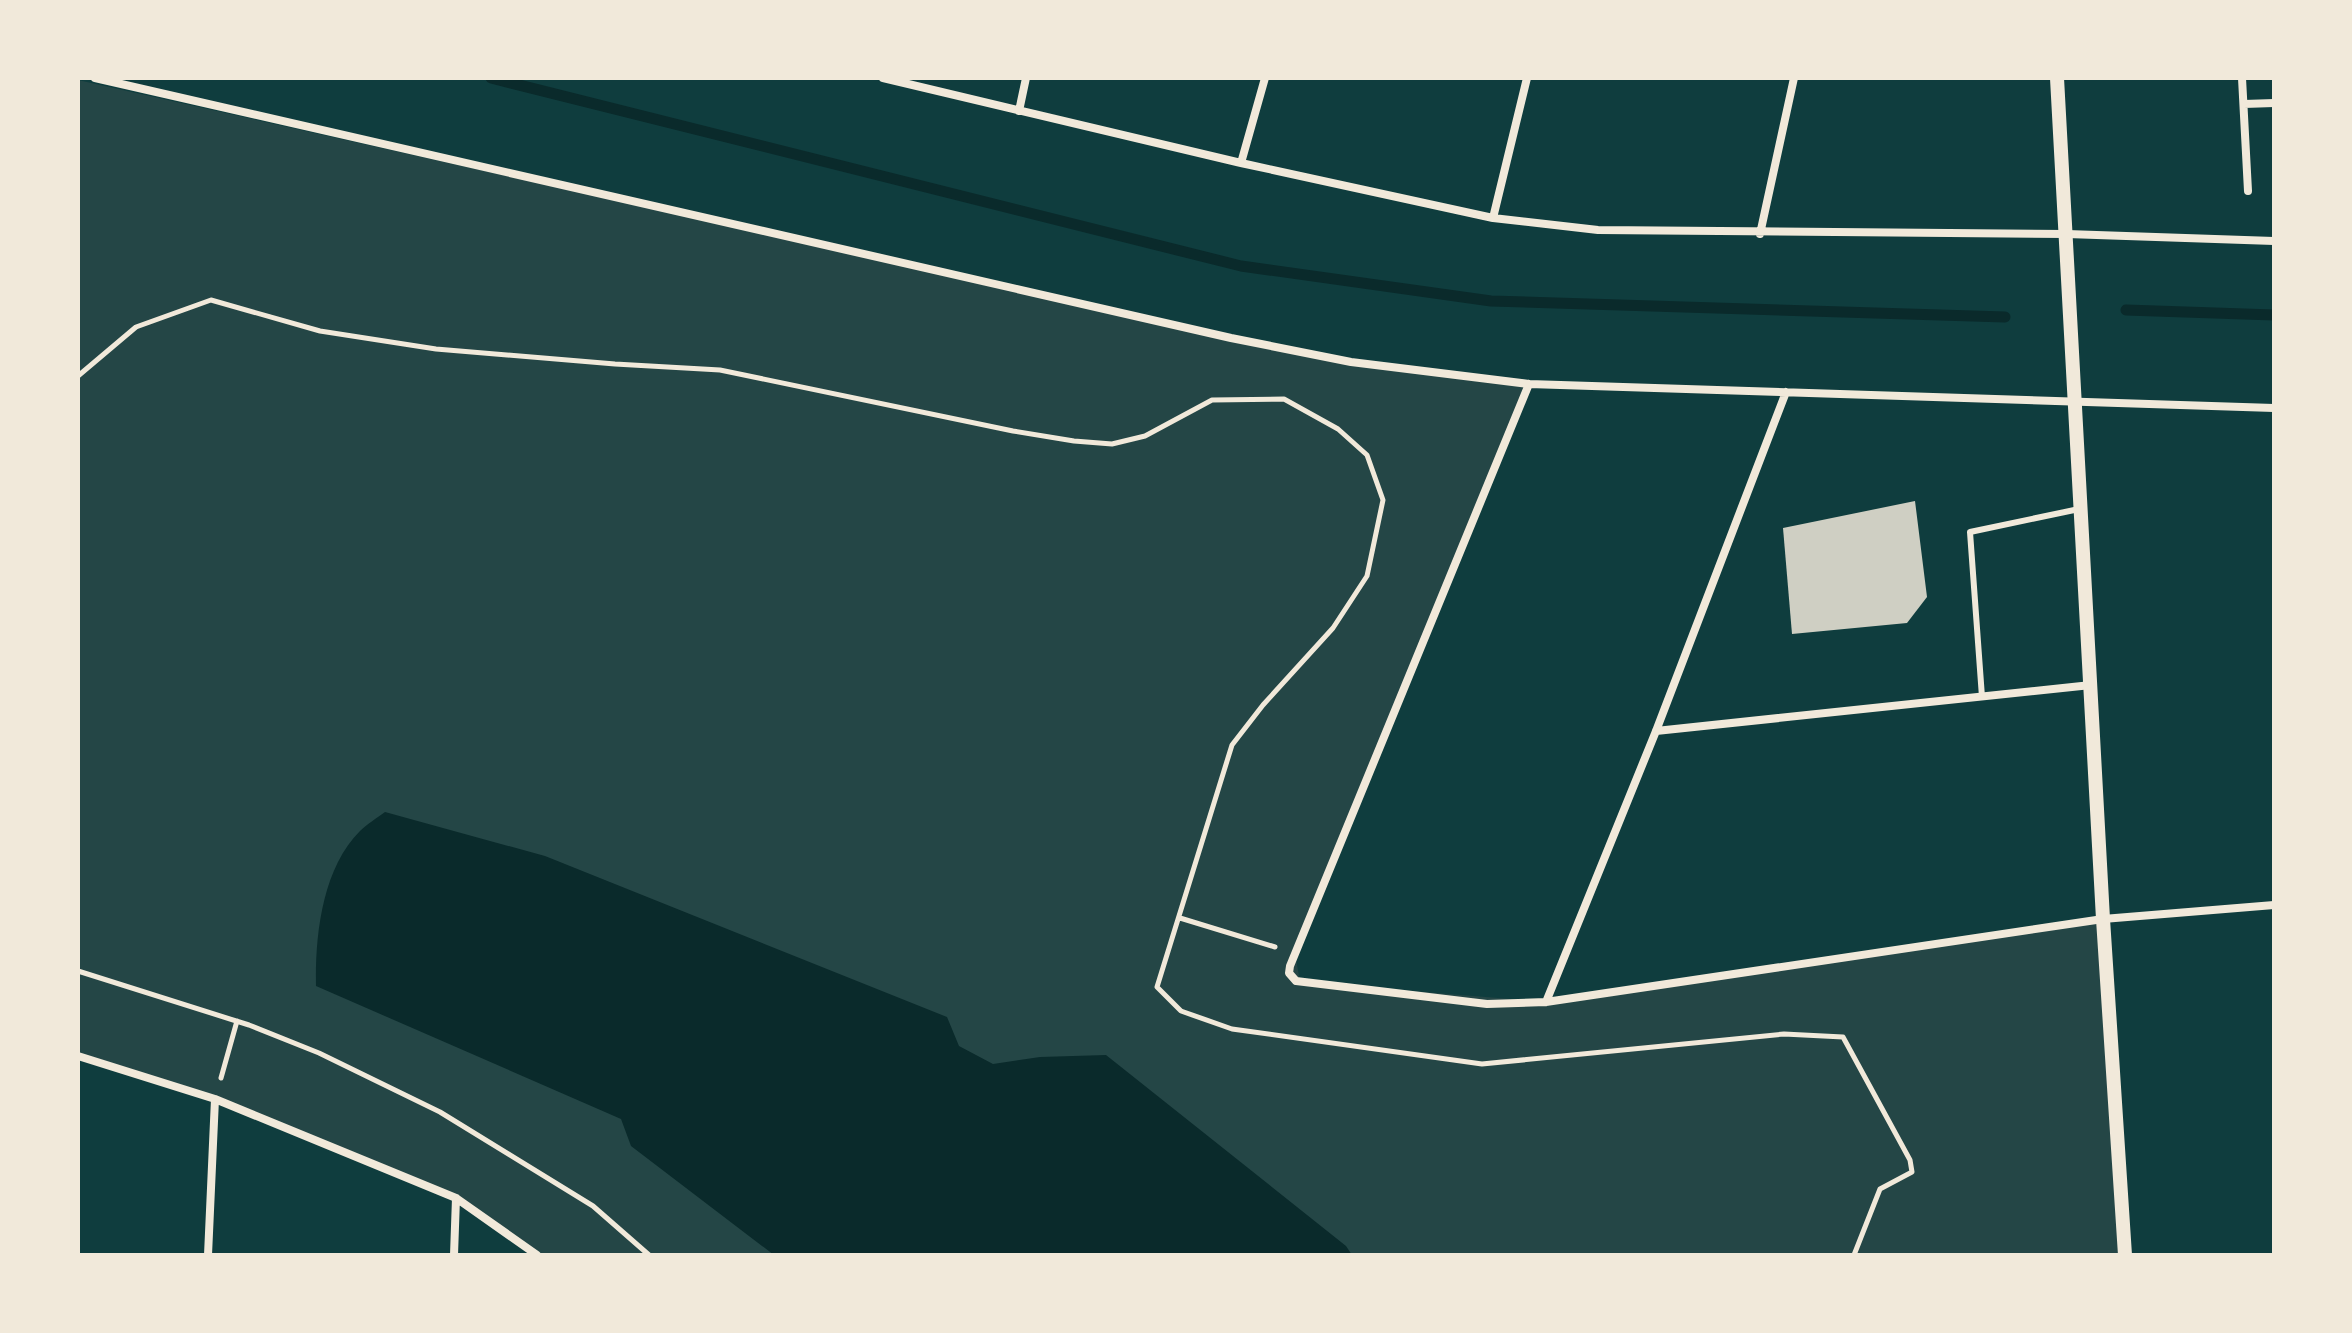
<svg xmlns="http://www.w3.org/2000/svg" width="2352" height="1333" viewBox="0 0 2352 1333" font-family="Roboto,sans-serif">
  <style>
    .green { fill: #244646 }
    .water { fill: #0a2a2b }
    .lines { fill: none; stroke-linecap: round; stroke-linejoin: round }
    .stream { stroke: #0a2a2b; stroke-width: 11 }
    .building { fill: #cfcfc3 }
    .path { stroke: #f1e9da; stroke-width: 5 }
    .service { stroke: #f1e9da; stroke-width: 6 }
    .minor { stroke: #f1e9da; stroke-width: 8 }
    .tertiary { stroke: #f1e9da; stroke-width: 14 }
  </style>
  <rect width="100%" height="100%" fill="#0f3d3e"/>
  <path class="green" d="M78 80 1231 338 1351 362 1529 384 1295 953 1300 982 1546 1002 2103 919 2124 1255H537L456 1198 215 1099 78 1056Z"/>
  <path class="water" d="M385 812 545 856 947 1017 959 1046 993 1064 1040 1057 1106 1055 1346 1246 1352 1255H774L631 1146 621 1119 316 986C315 936 322 869 360 831 367 824 377 818 385 812Z"/>
  <g class="lines">
    <path class="stream" d="M491 78 1241 266 1491 301 2005 317
      M2126 310 2274 315"/>
  </g>
  <path class="building" d="M1915 501 1927 597 1907 623 1792 634 1783 528Z"/>
  <g class="lines">
    <path class="path" d="M78 376 136 327 211 300 320 331 436 349 615 364 720 370 1013 431 1074 441 1112 444 1145 436 1212 400 1284 399 1338 429 1367 455 1383 500 1367 576 1333 628 1263 705 1232 745 1157 987 1181 1011 1232 1029 1482 1064 1784 1034 1843 1037 1910 1160 1912 1172 1880 1189 1854 1255
      M1180 918 1275 947
      M78 971 249 1025 319 1053 440 1112 593 1206 649 1255
      M221 1078 237 1021"/>
    <path class="service" d="M1982 697 1970 532 2079 509"/>
    <path class="minor" d="M95 78 1231 338 1351 362 1529 384 2274 408
      M883 78 1241 163 1493 218 1598 230 2067 234 2274 241
      M2242 78 2248 191
      M2244 104 2274 103
      M1019 111 1026 78
      M1241 163 1265 78
      M1493 218 1527 78
      M1760 234 1794 78
      M1529 384 1290 966 1289 973 1296 981 1487 1004 1546 1002 2103 919 2274 905
      M1656 731 2091 685
      M1546 1002 1656 731 1786 392
      M78 1056 215 1099 456 1198 537 1255
      M208 1255 215 1099
      M454 1255 456 1198"/>
    <path class="tertiary" d="M2057 78 2103 919 2125 1255"/>
  </g>
  <rect width="2352" height="1333" fill="none" stroke="#f1e9da" stroke-width="160"/>
</svg>
